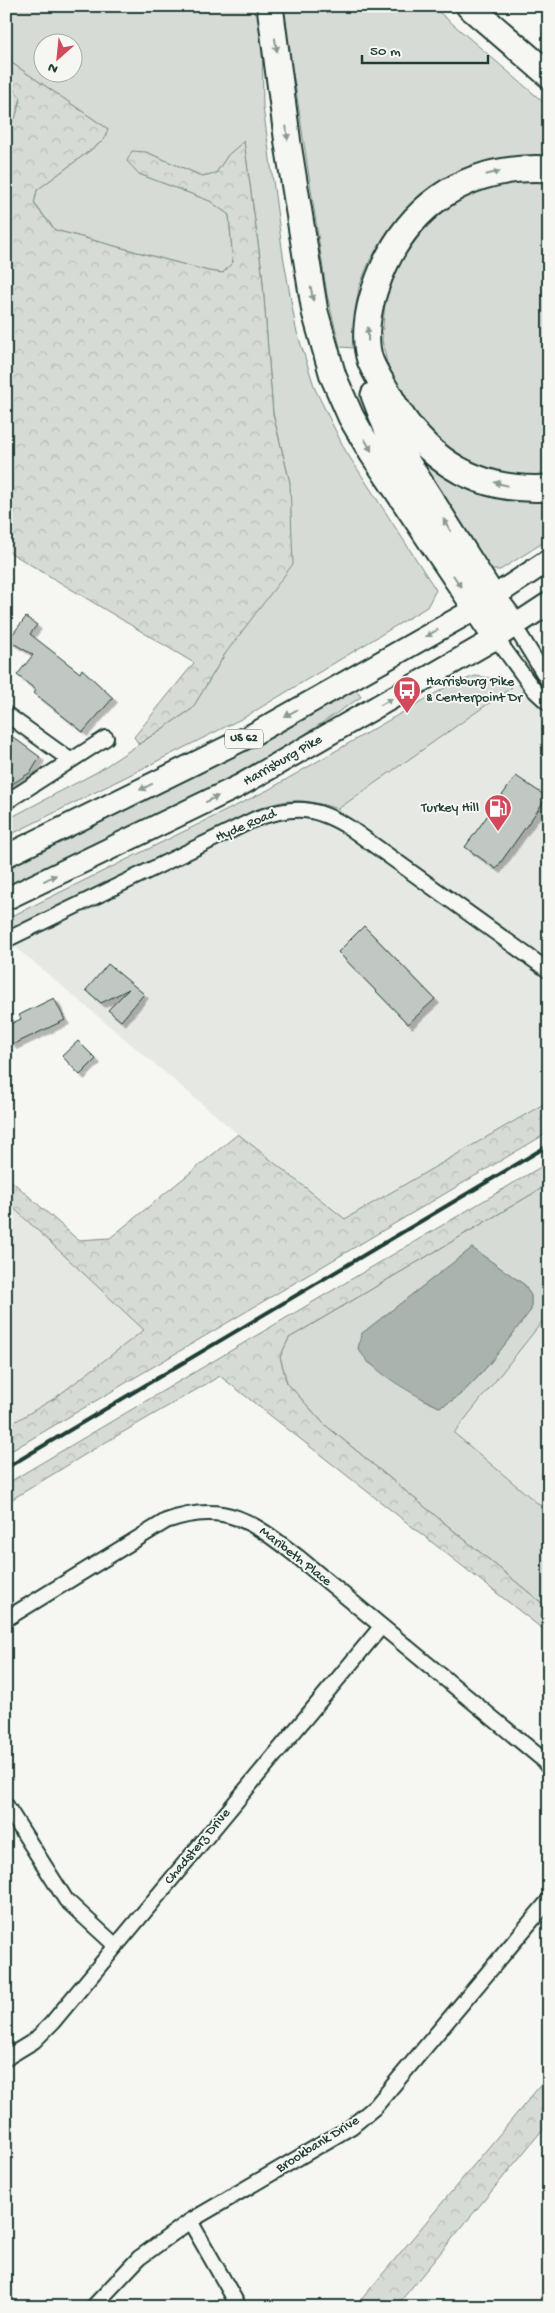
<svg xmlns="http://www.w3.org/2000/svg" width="555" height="2313" viewBox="0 0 555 2313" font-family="'Gochi Hand',sans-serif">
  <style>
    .built { fill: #e6e8e4 }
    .grass { fill: #d6dbd6; stroke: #7a8c85; fill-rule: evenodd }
    .forest { fill: url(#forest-crowns); stroke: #7a8c85 }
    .water { fill: #aab3ae; stroke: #72847d }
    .building { fill: #c1c8c3; stroke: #1f3d34; filter: url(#shadow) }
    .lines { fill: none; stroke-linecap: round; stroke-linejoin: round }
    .minor-casing { stroke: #1f3d34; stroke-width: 18 }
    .primary-casing { stroke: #1f3d34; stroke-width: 25 }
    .motorway-casing { stroke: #1f3d34; stroke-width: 29 }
    .minor { stroke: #f6f6f2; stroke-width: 14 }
    .primary { stroke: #f6f6f2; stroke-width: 21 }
    .motorway { stroke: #f6f6f2; stroke-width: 25 }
    .rail { stroke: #1f3d34; stroke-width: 4 }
    .oneway { fill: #8a9a93 }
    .labels { text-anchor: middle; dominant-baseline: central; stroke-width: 4; stroke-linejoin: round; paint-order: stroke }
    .shield { fill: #f6f6f2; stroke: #60746d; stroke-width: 1 }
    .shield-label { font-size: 12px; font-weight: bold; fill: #1f3d34 }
    .poi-label { font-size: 14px; fill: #1f3d34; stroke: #f6f6f2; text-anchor: start }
    .street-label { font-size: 14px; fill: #1f3d34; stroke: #f6f6f2 }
  </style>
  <defs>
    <pattern id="forest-crowns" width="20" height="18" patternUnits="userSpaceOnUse" patternTransform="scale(1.25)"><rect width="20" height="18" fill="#d6dbd6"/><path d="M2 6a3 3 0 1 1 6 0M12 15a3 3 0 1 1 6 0" fill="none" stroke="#b7bdb8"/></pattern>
    <filter id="shadow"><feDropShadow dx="4.5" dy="4.5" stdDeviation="0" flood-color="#0004"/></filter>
  </defs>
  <rect width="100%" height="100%" fill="#f6f6f2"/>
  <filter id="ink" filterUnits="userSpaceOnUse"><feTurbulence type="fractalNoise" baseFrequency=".02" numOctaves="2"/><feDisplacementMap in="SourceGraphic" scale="10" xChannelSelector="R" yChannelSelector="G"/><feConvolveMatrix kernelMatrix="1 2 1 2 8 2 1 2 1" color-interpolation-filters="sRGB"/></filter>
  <g filter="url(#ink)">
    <path class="built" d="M549 667V1101L345 1220 238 1134 6 939V932L263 807 283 800 313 801 338 809 512 687Z
      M6 1201 144 1330 55 1398 6 1427Z
      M549 1313V1513L454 1433Z"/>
    <path class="grass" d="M6 6H255L262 32 263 107 283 255 296 329 315 389 345 450 436 590 427 607 245 717 6 837V820L97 772 192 709 225 654 290 483 273 414 262 272 244 142 228 155 216 173 202 176 146 152 139 174 210 201 229 215 233 262 223 273 208 271 55 230 34 203 37 190 104 140 108 129 6 59ZM42 42H72V72H42Z
      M278 6H432L549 107V163L410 207 387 232 370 260 359 287 355 313V348L340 347 327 295 295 84Z
      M6 80 21 98 15 119 6 128Z
      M536 180 549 182V478L498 475 463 461 434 441 391 382 382 340 385 299 402 259 425 228 450 206 474 192 502 184Z
      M428 462 549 498V539L500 570H491L422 466Z
      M475 676 499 679 512 687 338 809C309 800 292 797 263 807L6 932V919L268 790 448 686Z
      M356 690 361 697 266 760 6 888V868L258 744Z
      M549 1184V1313L454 1433 549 1513V1609L324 1424 287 1383 280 1357 289 1338ZM472 1248 525 1285 531 1296V1310C511 1335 468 1400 439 1407L426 1401 366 1361 361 1334Z"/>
    <path class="forest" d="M6 59 108 129 104 140 37 190 34 204 55 230 208 271 223 273 233 262 229 215 210 201 139 174 127 161 132 151 146 152 202 176 216 173 228 155 244 141 262 272 273 414 290 483 293 564 225 654 192 709 139 744 134 737 194 663 6 550V128L15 119 21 98 6 80Z
      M549 1101V1132L6 1454V1427L55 1398 144 1330 6 1201V1176L78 1240 110 1238 238 1134 345 1219Z
      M549 1162V1184L289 1338 280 1357 287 1383 324 1424 549 1609V1634L220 1376 94 1449 6 1503V1484Z
      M549 2075V2122L403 2298 397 2307H355Z"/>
    <path class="water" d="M472 1248 525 1285 531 1296V1310C511 1335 468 1399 439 1407 413 1394 375 1374 358 1349L361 1334Z"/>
    <path class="building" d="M26 617 37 625 30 634 80 673 82 669 113 698 83 732 34 693 36 690 17 675 33 655 8 640Z
      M6 732 40 757 31 772 6 788Z
      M516 776 547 797 496 869 465 847Z
      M364 926 435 999 408 1024 338 952Z
      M108 964 144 994 121 1021 108 1010 129 989 101 1003 86 990Z
      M54 998 65 1020 12 1045 6 1033V1026L21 1019 19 1015Z
      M78 1041 96 1059 80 1075 62 1056Z"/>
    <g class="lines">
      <g class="minor-casing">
        <path id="minor" d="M514 625 549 682
          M496 638 534 690 549 704
          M6 714 70 760
          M6 802 106 738
          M6 940 255 819C294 805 315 806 350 828L549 971
          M6 1619 166 1521C225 1500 253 1522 298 1557L541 1758 549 1768
          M6 1805 66 1900 116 1946
          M6 2058 34 2041 52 2023 381 1627
          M190 2221 239 2307
          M93 2307 139 2258 190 2221 351 2127 375 2107 549 1900"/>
      </g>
      <g class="primary-casing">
        <path id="primary" d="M6 856 252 735 475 609 549 560
          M6 899 239 786 496 638 549 603"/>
      </g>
      <g class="motorway-casing">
        <path id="motorway" d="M270 6 288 144 315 312 333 376 351 417 372 453 496 638
          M469 6 549 75
          M549 169C463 164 402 209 375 289 368 310 363 338 370 360 374 371 382 383 388 393 422 458 474 493 549 488
          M374 395 389 434 492 596 514 625"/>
      </g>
      <use href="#minor" class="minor"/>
      <use href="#primary" class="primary"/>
      <use href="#motorway" class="motorway"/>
      <path class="rail" d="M6 1468 549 1145"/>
    </g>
    <defs><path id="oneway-solid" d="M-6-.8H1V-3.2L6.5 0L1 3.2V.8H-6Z" transform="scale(1.25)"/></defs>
    <g class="oneway">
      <use href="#oneway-solid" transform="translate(276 45) rotate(81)"/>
      <use href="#oneway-solid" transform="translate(287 133) rotate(84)"/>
      <use href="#oneway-solid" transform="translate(493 173) rotate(-13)"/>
      <use href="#oneway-solid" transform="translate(312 294) rotate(80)"/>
      <use href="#oneway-solid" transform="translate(368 334) rotate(-91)"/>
      <use href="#oneway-solid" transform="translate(368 445) rotate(60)"/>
      <use href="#oneway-solid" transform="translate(501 484) rotate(-166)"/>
      <use href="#oneway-solid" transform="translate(447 525) rotate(-122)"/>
      <use href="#oneway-solid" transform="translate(457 581) rotate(57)"/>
      <use href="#oneway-solid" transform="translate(432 633) rotate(150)"/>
      <use href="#oneway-solid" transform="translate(386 702) rotate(-30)"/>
      <use href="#oneway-solid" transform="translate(291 713) rotate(151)"/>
      <use href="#oneway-solid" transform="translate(146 787) rotate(154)"/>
      <use href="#oneway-solid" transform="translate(212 799) rotate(-26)"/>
      <use href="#oneway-solid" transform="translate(50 878) rotate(-26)"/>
    </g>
  </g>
  <defs>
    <g id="bus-pin" transform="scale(1.4375)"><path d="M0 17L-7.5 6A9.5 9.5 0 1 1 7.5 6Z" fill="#d1495b" stroke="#f6f6f2"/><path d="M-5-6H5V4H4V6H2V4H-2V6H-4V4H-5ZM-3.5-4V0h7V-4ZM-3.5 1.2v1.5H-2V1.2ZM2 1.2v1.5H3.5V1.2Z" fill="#fff"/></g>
    <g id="fuel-pin" transform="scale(1.4375)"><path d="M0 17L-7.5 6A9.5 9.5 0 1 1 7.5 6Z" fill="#d1495b" stroke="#f6f6f2"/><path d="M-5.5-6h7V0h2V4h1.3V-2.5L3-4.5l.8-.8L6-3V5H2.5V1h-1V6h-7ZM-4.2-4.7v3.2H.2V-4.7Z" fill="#fff"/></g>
  </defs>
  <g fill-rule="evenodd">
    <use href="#bus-pin" x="407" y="690"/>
    <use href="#fuel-pin" x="498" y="808"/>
  </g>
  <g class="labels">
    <rect class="shield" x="225" y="729.5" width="38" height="19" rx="4"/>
    <g class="shield-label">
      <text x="244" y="739">US 62</text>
    </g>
    <g class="poi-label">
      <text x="426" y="682">Harrisburg Pike<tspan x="426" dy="16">&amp; Centerpoint Dr</tspan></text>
      <text x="479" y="808" text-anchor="end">Turkey Hill</text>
    </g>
    <g class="street-label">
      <text transform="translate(283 761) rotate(-30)">Harrisburg Pike</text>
      <text transform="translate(246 826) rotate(-23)">Hyde Road</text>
      <text transform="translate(295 1557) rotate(38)">Maribeth Place</text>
      <text transform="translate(198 1847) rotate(-50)">Chadsterz Drive</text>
      <text transform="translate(318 2145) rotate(-32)">Brookbank Drive</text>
    </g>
  </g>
  <rect width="555" height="2313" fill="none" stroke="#f6f6f2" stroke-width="25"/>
  <rect x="12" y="12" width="530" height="2288" fill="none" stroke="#1f3d34" stroke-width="2" filter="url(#ink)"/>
  <g transform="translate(58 58) rotate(207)"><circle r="24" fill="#f6f6f2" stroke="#a0aca6"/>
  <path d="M0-4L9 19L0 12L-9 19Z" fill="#d1495b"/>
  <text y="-8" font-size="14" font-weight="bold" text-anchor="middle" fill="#1f3d34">N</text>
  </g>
  <path d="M362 55v8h126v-8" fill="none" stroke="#1f3d34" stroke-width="2.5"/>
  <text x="370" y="55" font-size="15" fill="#1f3d34" stroke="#f6f6f2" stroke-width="4" paint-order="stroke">50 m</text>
</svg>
